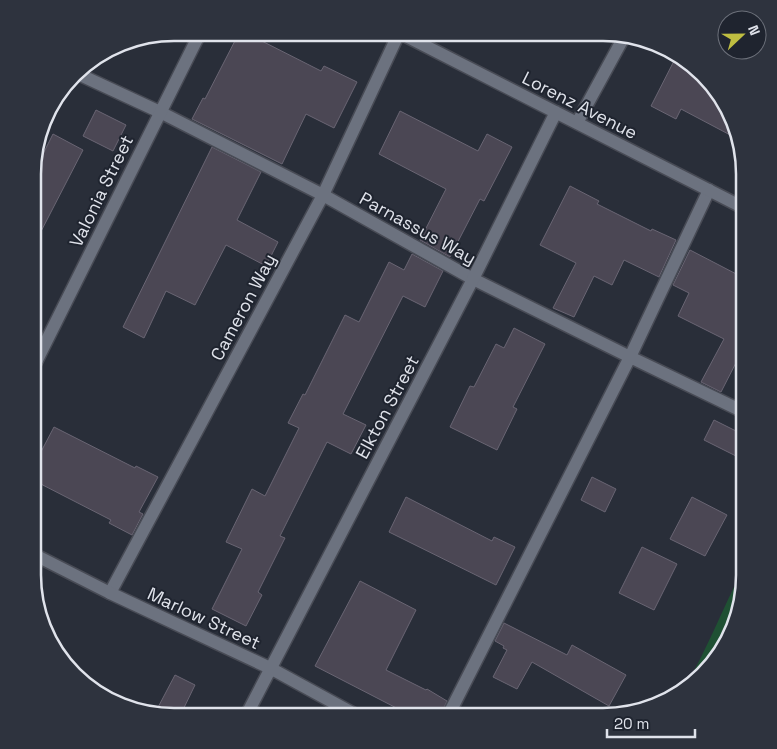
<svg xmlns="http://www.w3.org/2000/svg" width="777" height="749" viewBox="0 0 777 749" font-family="'Space Grotesk',sans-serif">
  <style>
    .green { fill: #1f5033 }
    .building { fill: #4b4754; stroke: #696573 }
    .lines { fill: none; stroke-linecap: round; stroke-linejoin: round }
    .lane-casing { stroke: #484b55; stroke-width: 15 }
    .street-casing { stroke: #484b55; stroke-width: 15 }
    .lane { stroke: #6c727f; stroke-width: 12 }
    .street { stroke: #6c727f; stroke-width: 12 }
    .labels { text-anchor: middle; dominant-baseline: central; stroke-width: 4; stroke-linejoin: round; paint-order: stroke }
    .street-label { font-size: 18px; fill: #e0e3eb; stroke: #1f242f }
    .rim { fill: none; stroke: #e0e3eb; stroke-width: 2.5 }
  </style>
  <rect width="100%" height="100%" fill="#292e39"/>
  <path class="green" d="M744 567V583L730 638 689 687 684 689C707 650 723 607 744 567Z"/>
  <path class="building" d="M239 33H246L321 71 324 66 357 82 334 128 306 114 282 164 192 119 203 98 205 99Z
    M677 55 715 88 734 137 681 109 676 119 651 106Z
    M96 110 126 125 113 151 83 136Z
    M400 111 478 151 487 134 512 147 484 201 480 199 450 257 420 240 446 189 379 154Z
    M53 134 83 150 35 243V170Z
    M212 147 261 172 237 220 278 242 266 266 226 245 195 305 166 291 144 338 123 327Z
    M570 186 599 201 597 204 651 231 652 229 676 240 659 277 624 260 612 285 594 276 574 317 553 308 576 263 540 245Z
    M690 250 744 278V349H743L721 392 701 382 724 339 678 316 689 293 673 285Z
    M412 254 443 271 425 307 403 296 343 414 366 425 351 454 327 442 280 536 285 538 258 592 262 595 246 626 212 609 242 549 226 542 252 489 265 496 299 428 288 423 303 394 305 395 345 315 359 322 389 262 404 270Z
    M514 328 545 344 513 407 517 409 497 450 450 427 470 386 474 387 496 344 504 348Z
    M714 420 744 435V460L704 440Z
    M54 427 135 468 136 466 158 477 139 512 143 514 132 535 109 523 111 520 33 480V467Z
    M592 477 616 489 605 512 581 500Z
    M406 497 492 541 494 537 515 547 496 585 389 532Z
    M692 497 727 515 705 556 670 539Z
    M642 547 677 564 654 610 619 593Z
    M360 581 416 610 386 670 426 690 427 689 447 701 440 716H412L315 666Z
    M504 623 567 655 572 645 626 675 609 706 532 662 517 689 493 677 507 650 503 648 504 646 495 641Z
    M175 675 195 685 180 716H166L155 713Z"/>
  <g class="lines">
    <g class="lane-casing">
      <path id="lane" d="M76 73 160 112 323 195 473 279 630 357 744 412
        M110 593 323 195 399 33
        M448 716 630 357 709 190"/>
    </g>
    <g class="street-casing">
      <path id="street" d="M400 33 744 208
        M577 123 625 35
        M34 366 200 33
        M33 554 110 593 270 668 358 716
        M246 716 473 279 556 112"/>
    </g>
    <use href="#lane" class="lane"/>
    <use href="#street" class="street"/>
  </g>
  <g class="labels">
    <g class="street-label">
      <text transform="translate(580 105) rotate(27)">Lorenz Avenue</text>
      <text transform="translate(101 191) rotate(-64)">Valonia Street</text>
      <text transform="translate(418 228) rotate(29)">Parnassus Way</text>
      <text transform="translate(243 307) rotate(-62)">Cameron Way</text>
      <text transform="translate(387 407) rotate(-62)">Elkton Street</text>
      <text transform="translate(204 618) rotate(25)">Marlow Street</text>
    </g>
  </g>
  <path d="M0 0H777V749H0ZM174 41H603A133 133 0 0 1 736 174V575A133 133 0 0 1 603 708H174A133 133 0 0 1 41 575V174A133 133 0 0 1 174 41Z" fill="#2e333e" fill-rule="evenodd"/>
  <path class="rim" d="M174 41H603A133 133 0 0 1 736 174V575A133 133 0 0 1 603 708H174A133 133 0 0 1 41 575V174A133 133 0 0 1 174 41Z"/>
  <g transform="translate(742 35) rotate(68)"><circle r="24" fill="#1f242f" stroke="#6c707a"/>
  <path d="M0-4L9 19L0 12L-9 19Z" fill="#bfbe41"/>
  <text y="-8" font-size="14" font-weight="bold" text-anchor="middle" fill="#e0e3eb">N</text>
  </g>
  <path d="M607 729v8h88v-8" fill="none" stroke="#e0e3eb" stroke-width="2.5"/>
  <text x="614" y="729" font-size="15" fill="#e0e3eb" stroke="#1f242f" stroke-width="4" paint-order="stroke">20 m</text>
</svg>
